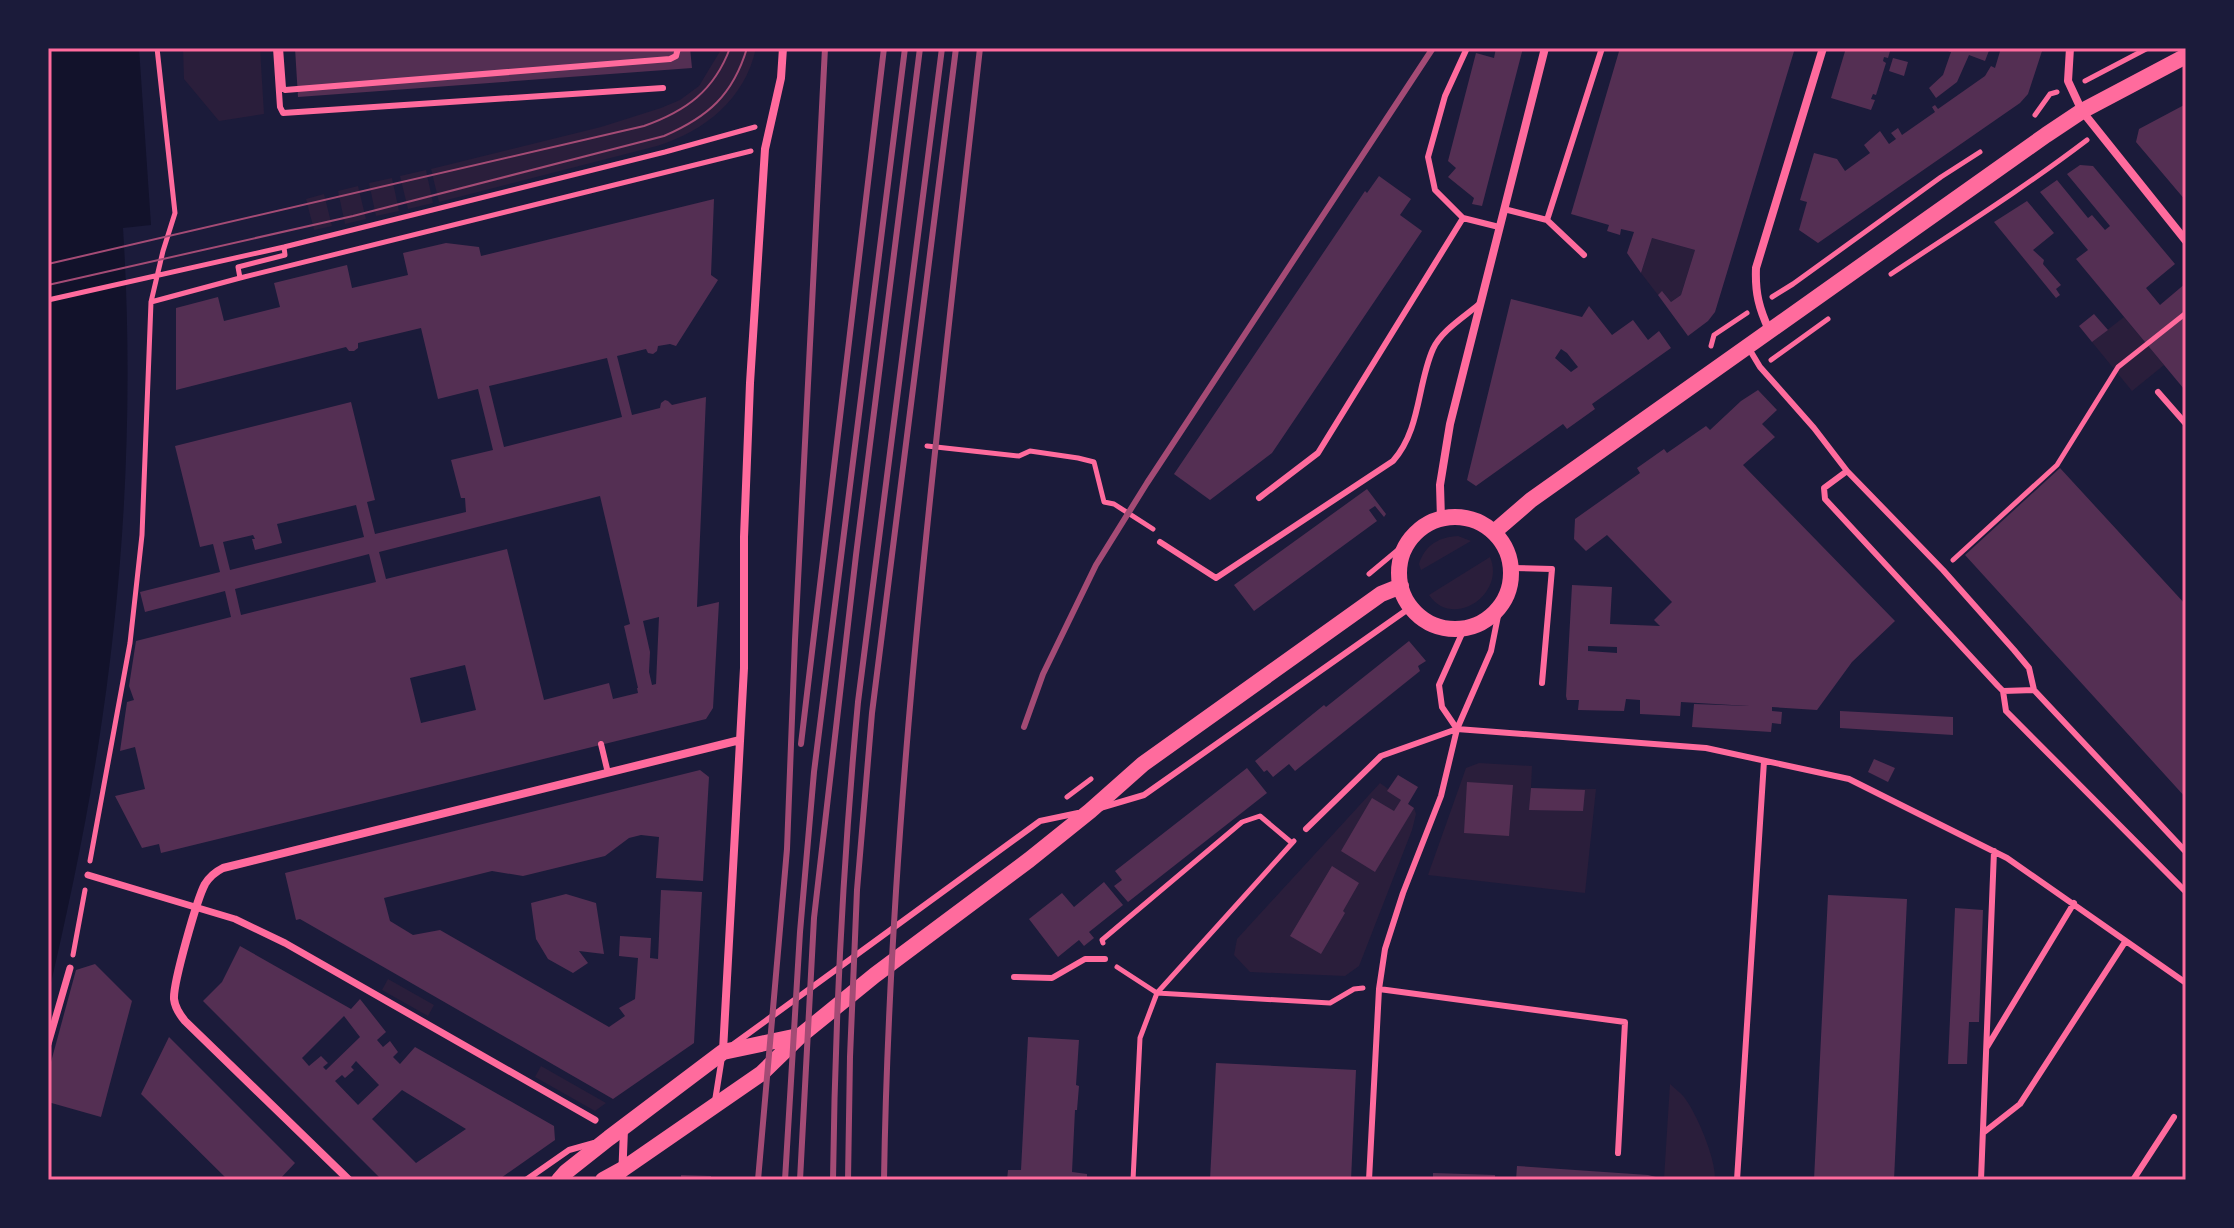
<svg xmlns="http://www.w3.org/2000/svg" width="2234" height="1228" viewBox="0 0 2234 1228" font-family="Commissioner,sans-serif">
  <style>
    .green { fill: #2a1e3b }
    .water { fill: #12122b }
    .building { fill: #542f53; fill-rule: evenodd }
    .lines { fill: none; stroke-linecap: round; stroke-linejoin: round }
    .path { stroke: #ff6b9d; stroke-width: 5 }
    .service { stroke: #ff6b9d; stroke-width: 6 }
    .pedestrian { stroke: #ff6b9d; stroke-width: 7 }
    .minor { stroke: #ff6b9d; stroke-width: 8 }
    .secondary { stroke: #ff6b9d; stroke-width: 16 }
    .tram { stroke: #a44b75; stroke-width: 2 }
    .rail { stroke: #a44b75; stroke-width: 6 }
    .neatline { fill: none; stroke: #ff6b9d; stroke-width: 3 }
  </style>
  <rect width="100%" height="100%" fill="#1b1b3a"/>
  <path class="green" d="M183 48H260L264 114 219 121 184 79Z
    M722 48H756C745 99 705 131 657 146L439 202 431 169 601 127 661 108 680 100 699 86Z
    M426 170 433 203 408 209 400 176Z
    M392 178 399 211 376 216 369 183Z
    M358 186 366 219 345 224 338 191Z
    M324 194 332 226 314 230 306 199Z
    M1652 238 1695 250 1681 295 1671 302 1663 292 1658 295 1641 273Z
    M2124 317 2164 365 2132 391 2092 342Z
    M1458 536 1471 541 1421 570 1419 564C1425 545 1439 537 1458 536Z
    M1490 557C1506 594 1453 630 1429 595Z
    M1479 763 1532 766 1531 788 1596 789 1585 893 1428 875 1466 768Z
    M1380 783 1414 808 1416 814 1412 830 1359 966 1345 976 1250 972 1234 955 1237 939Z
    M388 979 434 1005 428 1016 382 990Z
    M541 1066 606 1103 595 1111 535 1077Z
    M1670 1084C1674 1088 1680 1092 1684 1097 1697 1114 1716 1159 1715 1180L1664 1179Z"/>
  <path class="water" d="M48 48H139L151 225 123 228C134 401 125 576 98 747 85 831 67 914 48 996Z"/>
  <path class="building" d="M295 48H690L692 68 298 97Z
    M1496 48H1523L1482 206 1472 204 1474 198 1448 177 1456 168 1448 161 1476 53 1494 58Z
    M1620 48H1795L1715 312 1708 321 1688 336 1658 295 1662 291 1671 302 1681 295 1695 250 1652 238 1641 273 1627 253 1634 232 1621 229 1620 235 1607 231 1609 225 1571 214Z
    M1846 48H1891L1888 58 1884 57 1883 61 1886 63 1876 95 1873 94 1871 99 1875 100 1871 110 1831 98Z
    M1939 48H1990L1985 61 1969 55 1957 82 1936 98 1929 88 1943 75 1951 52Z
    M2001 48H2043L2028 94 2020 103 1818 243 1799 230 1807 202 1800 200 1814 153 1837 159 1845 171 1870 153 1864 145 1880 131 1889 144 1896 139 1891 133 1898 128 1902 135 1935 112 1932 107 1935 105 1938 109 1985 76 1991 66 1995 68Z
    M1893 58 1908 62 1904 76 1889 71Z
    M2186 104V201L2136 142 2139 129Z
    M2080 165 2093 166 2175 264 2146 288 2160 305 2186 283V330L2183 332 2186 336V387L2184 389 2076 259 2088 250 2040 192 2057 180 2088 218 2092 215 2105 230 2110 226 2067 174Z
    M1379 176 1411 199 1400 215 1422 231 1272 453 1210 500 1174 474 1365 191 1367 193Z
    M714 199 711 275 718 280 676 346 670 344 658 346 657 351 653 354 648 353 646 349 617 356 632 415 660 408 661 403 665 400 668 401 672 405 706 397 697 607 719 602 713 708 706 719 161 853 159 844 142 848 115 796 145 789 135 747 120 751 127 702 134 700 129 686 136 641 231 617 225 591 145 612 140 592 220 572 213 544 200 547 175 446 351 402 375 500 367 502 375 534 466 512 465 498H461L451 460 493 450 478 389 438 399 421 328 358 343V348L354 351H349L346 347 176 390V308L218 297 224 321 280 307 274 283 347 265 352 288 408 275 403 253 446 243 479 247 481 256ZM607 358 622 417 504 447 489 386ZM600 496 630 624 624 626 638 688H637L638 693 613 699 609 683 544 700 507 549 386 579 379 552ZM356 505 364 537 230 570 223 542 253 535 255 539H252L255 550 282 543 277 524ZM369 554 376 582 241 615 235 589ZM659 617 656 684 652 685 649 672 650 652 643 621ZM465 665 476 710 421 723 410 678Z
    M2027 201 2054 233 2033 250 2044 260 2043 264 2061 285 2056 289 2060 295 2056 298 1994 222Z
    M1511 299 1582 317 1589 306 1612 335 1633 320 1648 340 1659 331 1671 348 1592 404 1595 409 1567 429 1563 424 1476 486 1467 480ZM1561 349 1567 353 1578 367 1571 372 1555 358Z
    M2094 314 2108 330 2092 342 2079 326Z
    M1758 390 1777 410 1762 424 1775 437 1743 465 1895 621 1852 662 1817 710 1772 707V711L1782 712 1781 724 1772 723 1771 732 1692 727 1694 704 1749 706 1681 702 1680 716 1640 714V700L1626 699 1624 711 1578 710 1579 700H1567L1566 696 1572 585 1612 587 1610 624 1660 626 1654 620 1672 602 1607 535 1586 551 1574 539 1575 519 1640 473 1637 468 1664 449 1667 453 1706 426 1710 430 1741 401ZM1588 646 1617 647V653L1588 651Z
    M2060 468 2186 605V798L1965 555Z
    M1367 489 1386 514 1384 517 1375 506 1369 510 1377 521 1254 611 1234 585Z
    M1409 641 1426 661 1418 666 1420 671 1295 771 1289 764 1273 777 1267 770 1264 772 1255 761 1324 705 1326 707Z
    M1840 711 1953 717V735L1840 728Z
    M1874 759 1895 768 1888 782 1868 772Z
    M1247 768 1267 793 1128 902 1114 886 1122 880 1115 871Z
    M700 770 709 777 703 881 656 878 659 837 641 835 629 838 605 856 523 876 492 871 384 898 390 921 413 935 440 930 609 1027 625 1016 619 1008 635 999 638 958 619 956 620 936 651 938 650 958 658 959 661 890 702 892 694 1043 613 1099 300 919 296 920 285 873Z
    M1398 775 1418 787 1408 804 1414 808 1375 872 1341 851 1372 798 1394 811 1401 800 1387 791Z
    M1467 782 1513 785 1509 836 1464 833Z
    M1531 788 1585 790 1583 811 1529 810Z
    M1332 866 1359 883 1343 911 1345 913 1321 954 1290 936Z
    M1104 882 1123 905 1089 932 1094 938 1084 946 1079 940 1058 957 1029 919 1062 893 1074 907Z
    M566 894 596 903 604 954 579 951 588 963 573 973 548 959 536 939 531 903Z
    M1828 895 1907 899 1894 1180H1814Z
    M1955 908 1983 910 1979 1022H1969L1967 1064H1948Z
    M240 946 351 1009 360 999 386 1032 377 1040 383 1047 390 1041 398 1052 393 1057 400 1064 415 1047 554 1126 555 1140 498 1180H382L203 1001 222 982ZM344 1016 360 1037 326 1070 323 1067 328 1063 321 1056 309 1066 302 1058ZM356 1061 379 1085 358 1105 335 1081 342 1075 345 1078 354 1070 351 1067ZM402 1090 466 1129 416 1163 372 1119Z
    M95 964 132 1001 101 1117 48 1102V1073L76 970Z
    M169 1037 295 1163 279 1180H228L141 1094Z
    M1028 1037 1079 1040 1076 1085 1079 1086 1077 1110H1075L1072 1172 1087 1174V1180H1007L1008 1170H1021Z
    M1216 1063 1356 1070 1351 1180H1210Z
    M1517 1166 1648 1175 1664 1179 1516 1180Z
    M1433 1173 1495 1175V1180H1433Z
    M681 1175 711 1176V1180H681Z"/>
  <g class="lines">
    <path class="path" d="M2085 81 2148 48
      M2035 115 2050 94 2057 92
      M1891 274C1957 230 2024 188 2087 140
      M240 278 238 267 285 255 284 247
      M1772 297 1793 284 1941 177 1980 152
      M48 300 284 247 665 152 755 127
      M151 302 240 278 751 151
      M1711 346 1714 335 1747 313
      M1771 360 1828 319
      M927 446 1019 456 1030 451 1078 458 1094 462 1104 502 1114 504 1153 529
      M1953 560 2057 465 2118 367 2186 313
      M1369 574 1411 539
      M1067 797 1091 779
      M90 861 130 643 142 535 151 302 163 251 175 213 157 48
      M1103 943 1102 940 1242 822 1260 816 1292 843
      M73 955 85 890
      M1117 967 1157 993 1330 1003 1354 989 1363 988
      M1133 1180 1140 1038 1157 993 1294 841"/>
    <path class="service" d="M276 48 280 107 283 113 663 88
      M280 48 283 88 285 90 670 59 676 56 678 48
      M1467 48 1445 96 1428 157 1435 190 1463 218 1499 227
      M1504 209 1547 220 1584 255
      M1547 220 1602 48
      M1748 347 1760 367 1814 428 1847 471 1824 488 1825 499 1998 686 2003 691 2034 690 2186 852
      M2158 392 2186 424
      M1847 471 1943 570 2014 650 2029 668 2034 690
      M1259 498 1318 453 1463 218
      M1160 542 1216 578 1393 461C1421 429 1417 385 1433 349 1441 331 1464 317 1478 305
      M1511 568 1552 569 1542 683
      M2003 691 2006 711 2186 892
      M1457 729 1442 707 1439 685 1464 629
      M601 744 608 773
      M1100 808 1144 795 1411 607
      M1306 829 1381 756 1457 729 1706 748 1849 779 2007 858 2186 983
      M1014 977 1052 978 1085 959H1105
      M1379 989 1625 1022 1618 1153
      M734 1044 1040 821 1078 813
      M1987 1047 2074 903
      M715 1101 722 1057
      M1983 1133 2020 1104 2125 942
      M526 1180 569 1150 594 1143
      M1369 1180 1379 989 1385 949 1403 893 1441 796 1457 729 1491 651 1500 606
      M1737 1180 1764 761
      M1981 1180 1994 851
      M2133 1180 2174 1117"/>
    <path class="pedestrian" d="M88 875 235 919 285 943 595 1120
      M48 1044 70 968"/>
    <path class="minor" d="M2070 48 2068 81 2082 111 2186 241
      M1769 330C1759 308 1755 293 1756 268L1823 48
      M1441 519 1440 485 1450 424 1545 48
      M723 1051 744 668V537L750 383 765 149 781 78 783 48
      M349 1180 185 1021C180 1015 175 1008 174 999 173 983 197 899 205 884 210 876 215 872 223 868L740 740
      M622 1180 624 1129"/>
    <path class="secondary" d="M1399 573a56 56 0 1 1 112 0a56 56 0 1 1-112 0Z
      M1494 532 1531 500 2046 135 2082 111 2186 56
      M559 1180 566 1172 609 1138 723 1052 798 1036
      M603 1180 623 1169 762 1073 800 1036 821 1019 875 975 1029 860 1090 811 1143 764 1381 594 1401 586"/>
    <path class="tram" d="M48 264 644 126C686 111 714 91 730 48
      M48 285 353 216 664 136C708 117 733 95 747 48"/>
    <path class="rail" d="M1024 727 1043 674 1096 565 1147 483 1433 48
      M801 744 884 48
      M758 1180 787 849 795 640 825 48
      M785 1180 800 932 814 772 905 48
      M800 1180 814 918 856 555 920 48
      M833 1180C835 1020 843 861 858 702L942 48
      M848 1180 850 1057 857 890 872 713 956 48
      M884 1180C890 801 938 424 980 48"/>
  </g>
  <rect width="2234" height="1228" fill="none" stroke="#1b1b3a" stroke-width="100"/>
  <rect x="50" y="50" width="2134" height="1128" class="neatline"/>
</svg>
